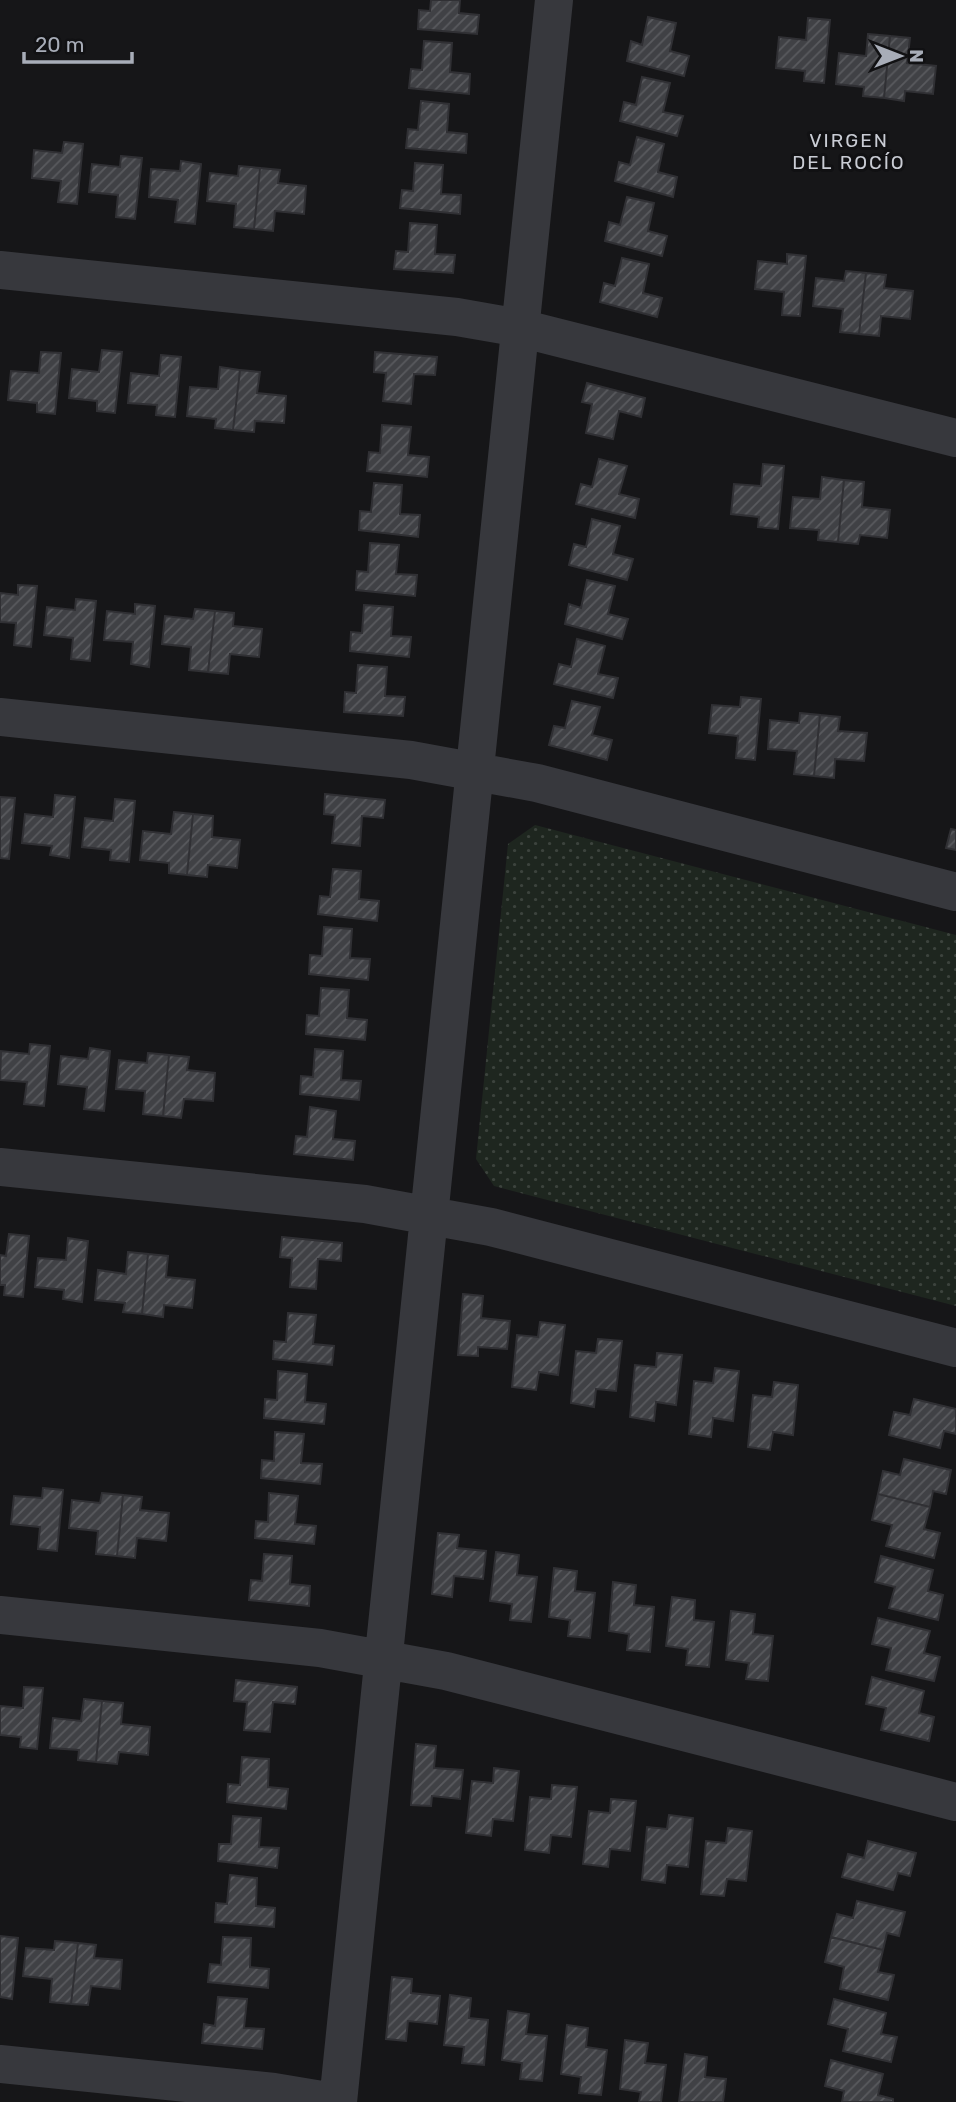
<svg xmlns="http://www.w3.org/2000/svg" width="956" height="2102" viewBox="0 0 956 2102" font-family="Rubik,sans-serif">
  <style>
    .green { fill: url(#green-dots) }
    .building { fill: url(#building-hatch); stroke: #303034; stroke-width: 2 }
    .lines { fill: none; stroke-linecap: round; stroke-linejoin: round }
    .street { stroke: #37383d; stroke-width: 38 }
    .labels { text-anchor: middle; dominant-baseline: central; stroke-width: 6; stroke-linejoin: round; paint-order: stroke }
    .neighbourhood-label { font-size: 19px; letter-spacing: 2px; fill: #c9ccd4; stroke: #111113 }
  </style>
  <defs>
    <pattern id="green-dots" width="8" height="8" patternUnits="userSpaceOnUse" patternTransform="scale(1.75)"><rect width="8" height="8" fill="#1e261f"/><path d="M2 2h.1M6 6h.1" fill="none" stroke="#3c433d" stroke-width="1.8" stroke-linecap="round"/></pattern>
    <pattern id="building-hatch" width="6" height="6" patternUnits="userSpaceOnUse" patternTransform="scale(1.75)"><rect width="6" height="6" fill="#404145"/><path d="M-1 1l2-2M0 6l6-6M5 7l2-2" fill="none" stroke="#595a5e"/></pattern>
  </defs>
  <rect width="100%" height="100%" fill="#161618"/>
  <path class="green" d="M535 825 956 935V1306L494 1186 476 1159 508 844Z"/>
  <path class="building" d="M431 0H460L459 13 479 15 477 34 418 29 419 10 430 11Z
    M648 17 676 23 670 51 689 56 684 76 627 61 631 41 642 45Z
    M808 18 830 20 824 83 804 81 805 71 776 68 779 37 806 40Z
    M868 34 890 36 884 98 863 96 864 87 836 84 839 53 866 56Z
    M890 36 910 38 907 63 936 66 933 94 905 91 904 101 884 98Z
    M424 41 452 43 450 72 470 74 469 94 409 88 411 69 422 70Z
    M642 77 670 83 663 112 683 116 677 136 620 121 624 102 636 105Z
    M421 101 449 104 447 132 467 134 466 153 406 148 408 129 418 130Z
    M637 137 664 144 658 172 677 177 673 197 615 181 619 162 630 165Z
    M64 142 83 144 77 204 58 202 61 181 32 178 34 150 62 153Z
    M121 156 142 158 135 219 116 217 118 195 89 192 92 164 120 167Z
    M181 161 201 164 195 224 175 222 178 200 149 197 151 169 180 171Z
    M415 163 443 165 441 194 461 195 460 214 400 208 402 190 413 191Z
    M239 166 260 168 254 229 234 227 236 204 207 201 210 173 238 176Z
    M260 168 280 170 278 183 306 186 304 214 275 211 273 231 254 229Z
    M627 197 654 203 648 231 667 236 662 256 605 241 609 222 620 225Z
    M410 223 437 225 435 254 455 255 453 273 394 269 396 251 408 252Z
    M787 254 806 256 800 316 782 315 784 292 755 289 758 261 787 264Z
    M622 258 649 264 643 293 662 298 657 317 600 302 604 283 615 286Z
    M846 271 866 273 859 334 840 332 843 309 813 306 816 278 844 281Z
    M866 273 886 275 884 288 913 291 910 319 881 316 879 336 859 334Z
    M102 350 122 352 115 413 97 411V401L69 398 72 369 99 372Z
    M41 352 61 353 55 414 37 412V403L8 400 11 371 39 373Z
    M375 352 437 357 435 375 414 374 411 404 383 401 386 373 374 372Z
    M161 355 181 357 175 417 156 415 157 405 128 403 131 373 159 376Z
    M220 367 240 370 233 430 215 428 216 419 187 416 190 387 218 389Z
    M240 370 260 372 257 393 286 396 284 423 255 421 254 432 233 430Z
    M587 383 645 398 641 417 619 411 613 439 586 433 592 404 582 402Z
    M382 425 411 427 408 455 429 457 427 477 367 471 369 452 380 453Z
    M599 459 627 466 619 494 639 499 635 518 576 504 581 484 592 487Z
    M763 464 784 466 778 529 758 527 759 517 731 514 734 484 761 486Z
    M822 477 844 480 838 542 818 540 819 530 790 528 793 497 820 499Z
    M844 480 864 482 862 507 890 510 887 538 860 535 858 544 838 542Z
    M374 483 402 485 400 514 420 515 418 537 359 530 360 511 371 512Z
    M592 519 620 526 613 554 633 559 627 580 569 565 574 544 586 547Z
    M370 543 399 545 396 574 417 575 415 596 356 590 357 571 368 572Z
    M587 580 615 586 608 614 628 619 622 639 565 624 569 604 581 608Z
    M18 585 37 586 31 647 14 645 16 623 0 622V593L18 595Z
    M76 599 96 601 90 661 71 659 73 638 44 635 47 607 75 610Z
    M135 604 155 606 149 667 131 664 133 642 104 640 107 611 135 614Z
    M364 605 393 607 391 636 411 637 409 657 350 651 351 632 362 633Z
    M195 609 215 611 208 672 189 670 191 647 162 644 165 616 193 619Z
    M215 611 234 613 233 626 262 629 259 657 230 654 228 674 208 672Z
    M577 639 605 646 598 674 618 678 613 698 554 684 559 664 571 667Z
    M358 665 387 667 385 696 405 697 403 716 344 712 345 692 356 693Z
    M741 697 761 699 755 760 736 758 738 736 709 733 712 705 740 707Z
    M572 701 600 707 592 735 612 740 607 760 549 745 554 726 565 728Z
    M800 713 820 715 814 776 794 774 797 751 768 749 770 720 799 723Z
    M820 715 840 717 838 731 867 733 864 761 835 759 834 778 814 776Z
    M325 794 385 800 383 818 362 816 360 846 332 843 335 815 324 814Z
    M55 795 75 797 69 858 50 855 52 846 22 843 25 814 53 817Z
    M0 797 15 798 9 859 0 858Z
    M115 799 135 801 129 862 110 860 111 850 82 847 85 818 113 821Z
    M174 812 193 814 187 875 169 873V863L140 860 143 831 171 834Z
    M193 814 213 816 212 837 240 840 237 868 208 865 207 877 187 875Z
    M951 829 956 830V850L946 848Z
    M333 869 361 871 359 899 379 901 377 921 318 914 320 896 330 897Z
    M324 927 352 929 350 958 370 959 368 980 309 974 310 955 322 956Z
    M321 988 349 990 347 1018 367 1020 365 1040 306 1034 307 1015 319 1016Z
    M30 1044 50 1046 44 1106 24 1104 27 1082 0 1080 1 1051 29 1054Z
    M90 1048 110 1051 104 1111 84 1109 87 1087 58 1084 61 1056 88 1059Z
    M315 1049 343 1051 341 1080 361 1081 359 1100 300 1094 301 1076 313 1077Z
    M148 1053 169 1055 163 1116 143 1114 145 1091 116 1089 119 1060 147 1063Z
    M169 1055 189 1057 187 1070 215 1073 213 1101 184 1099 181 1118 163 1116Z
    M310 1107 336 1111 333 1139 355 1141 353 1160 294 1154 296 1136 307 1137Z
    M9 1234 29 1236 23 1297 4 1295 5 1285H0V1255L6 1256Z
    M282 1237 342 1243 341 1261 318 1259 316 1289 290 1287 292 1258 280 1257Z
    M68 1238 88 1241 82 1302 63 1299 64 1290 35 1287 38 1258 66 1260Z
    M128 1252 148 1254 142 1314 123 1312 125 1303 95 1300 98 1270 126 1274Z
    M148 1254 168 1256 166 1277 195 1280 192 1308 164 1305 163 1317 142 1314Z
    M463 1294 483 1296 481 1318 510 1321 507 1349 478 1347V1356L458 1355Z
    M288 1313 316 1315 313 1344 334 1346 332 1365 273 1359 274 1341 286 1342Z
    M540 1322 565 1325 558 1375 539 1372 536 1390 512 1387 517 1335 538 1337Z
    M598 1339 622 1341 616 1391 596 1389 594 1407 571 1403 576 1351 596 1353Z
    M657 1353 682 1355 676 1405 656 1402 654 1421 630 1417 635 1365 656 1367Z
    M715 1368 739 1371 733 1421 713 1418 711 1437 689 1434 694 1381 713 1383Z
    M278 1371 307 1374 305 1402 326 1404 324 1424 264 1418 265 1399 277 1400Z
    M774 1382 798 1385 793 1435 773 1432 770 1450 748 1447 753 1395 772 1397Z
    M914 1399 956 1409V1434L944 1431 940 1448 889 1435 894 1412 910 1415Z
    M275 1432 304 1434 301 1463 322 1464 320 1484 261 1478 262 1460 274 1461Z
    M904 1459 951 1470 946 1494 933 1491 930 1507 878 1494 883 1471 900 1475Z
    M43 1488 63 1490 57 1551 38 1549 40 1527 11 1524 14 1496 42 1498Z
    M102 1493 123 1495 117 1556 96 1554 98 1531 69 1528 72 1500 100 1503Z
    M269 1493 298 1496 295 1524 316 1526 314 1544 255 1538 256 1521 268 1522Z
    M878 1494 930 1507 924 1529 940 1533 934 1558 886 1546 892 1525 872 1520Z
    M123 1495 142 1497 140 1510 169 1513 166 1541 137 1538 135 1558 117 1556Z
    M438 1533 459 1535 457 1548 486 1551 483 1579 454 1576 452 1597 432 1594Z
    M496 1552 519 1555 517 1575 537 1577 531 1622 510 1620 512 1604 490 1601Z
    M264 1554 292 1556 290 1584 310 1586 309 1606 249 1600 251 1580 262 1581Z
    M881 1556 933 1570 928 1591 943 1595 938 1620 889 1608 895 1587 875 1582Z
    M554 1568 577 1571 575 1591 595 1593 590 1638 568 1636 570 1620 549 1617Z
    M613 1582 636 1585 634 1605 654 1607 650 1652 627 1650 629 1634 609 1631Z
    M672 1597 695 1600 694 1620 714 1622 709 1667 686 1665 688 1649 666 1646Z
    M731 1611 755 1614 753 1634 773 1636 768 1681 746 1679 749 1663 726 1660Z
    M878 1618 930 1631 924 1653 940 1657 934 1681 886 1670 891 1648 872 1644Z
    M872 1677 924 1691 919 1713 934 1717 929 1741 881 1730 886 1708 866 1704Z
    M236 1680 297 1687 295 1704 273 1702 270 1732 244 1730 247 1702 234 1701Z
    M24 1687 43 1688 37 1749 20 1747 21 1737 0 1735V1706L23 1708Z
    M84 1699 102 1701 96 1762 78 1760 79 1750 50 1748 53 1718 81 1721Z
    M102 1701 123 1703 121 1724 150 1727 148 1755 119 1752 117 1764 96 1762Z
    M416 1744 436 1746 434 1768 463 1770 460 1799 432 1796 431 1806 411 1805Z
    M242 1757 269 1759 268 1787 288 1789 286 1809 227 1802 228 1784 240 1785Z
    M494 1768 519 1771 513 1821 493 1819 491 1836 466 1833 472 1781 493 1783Z
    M552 1785 577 1787 571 1837 551 1835 549 1853 525 1850 530 1797 551 1799Z
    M611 1799 636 1801 630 1851 610 1849 608 1867 583 1864 589 1811 610 1813Z
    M669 1815 693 1818 688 1867 667 1865 665 1883 642 1880 647 1827 667 1829Z
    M233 1816 261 1818 259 1847 279 1848 277 1868 218 1861 219 1844H231Z
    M728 1828 752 1831 746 1881 727 1879 724 1896 701 1894 706 1841 726 1843Z
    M868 1841 916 1853 910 1876 898 1873 893 1890 842 1877 848 1854 864 1858Z
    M230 1875 257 1878 256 1906 275 1908 274 1927 215 1922 216 1903 227 1904Z
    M857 1901 905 1912 899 1936 887 1933 883 1950 831 1937 837 1914 853 1918Z
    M0 1936 18 1938 12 1999 0 1997Z
    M223 1937 251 1938 250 1967 269 1969 268 1988 208 1982 210 1964 221 1965Z
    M831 1937 883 1950 878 1972 894 1975 888 2000 840 1989 844 1967 825 1962Z
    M55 1941 78 1943 71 2004 50 2002 52 1979 23 1976 26 1948 54 1950Z
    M78 1943 96 1945 94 1958 122 1960 120 1989 91 1986 88 2005 71 2004Z
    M392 1977 412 1979 411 1993 440 1996 437 2024 408 2021 406 2041 386 2039Z
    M450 1995 471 1998 469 2018 488 2020 484 2065 462 2063 464 2047 444 2045Z
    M218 1997 247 1999 244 2028 264 2029 262 2049 202 2043 204 2024 215 2026Z
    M834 1999 886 2013 881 2034 897 2037 891 2062 843 2051 848 2029 828 2024Z
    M508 2011 529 2014 526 2034 547 2036 542 2081 520 2079 522 2063 502 2060Z
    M567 2025 588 2028 586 2047 607 2050 601 2095 579 2093 581 2077 561 2074Z
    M625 2040 648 2043 645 2063 666 2065 661 2102H639L641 2092 620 2089Z
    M685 2054 707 2057 705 2077 726 2079 723 2102H679Z
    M831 2060 883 2074 878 2095 893 2099V2102H842L844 2091 825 2086Z"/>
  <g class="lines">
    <path class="street" d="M0 270 457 317 520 328 956 438
      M0 717 411 760 537 783 956 892
      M0 1167 365 1204 491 1227 956 1348
      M0 1615 320 1648 446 1671 956 1802
      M0 2064 274 2092 334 2102
      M338 2102 554 0"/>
  </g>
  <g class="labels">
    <g class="neighbourhood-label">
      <text x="849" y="140">VIRGEN<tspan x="849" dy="22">DEL ROCÍO</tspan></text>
    </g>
  </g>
  <g transform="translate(900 56) rotate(90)" stroke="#111113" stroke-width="5" paint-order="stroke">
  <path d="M0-5L12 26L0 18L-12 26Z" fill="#a8adb8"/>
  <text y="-10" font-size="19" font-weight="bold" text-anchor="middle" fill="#a8adb8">N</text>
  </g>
  <path d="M24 52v10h108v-10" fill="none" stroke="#a8adb8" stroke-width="3.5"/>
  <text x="35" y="52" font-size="21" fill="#a8adb8" stroke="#111113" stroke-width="5" paint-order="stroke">20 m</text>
</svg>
